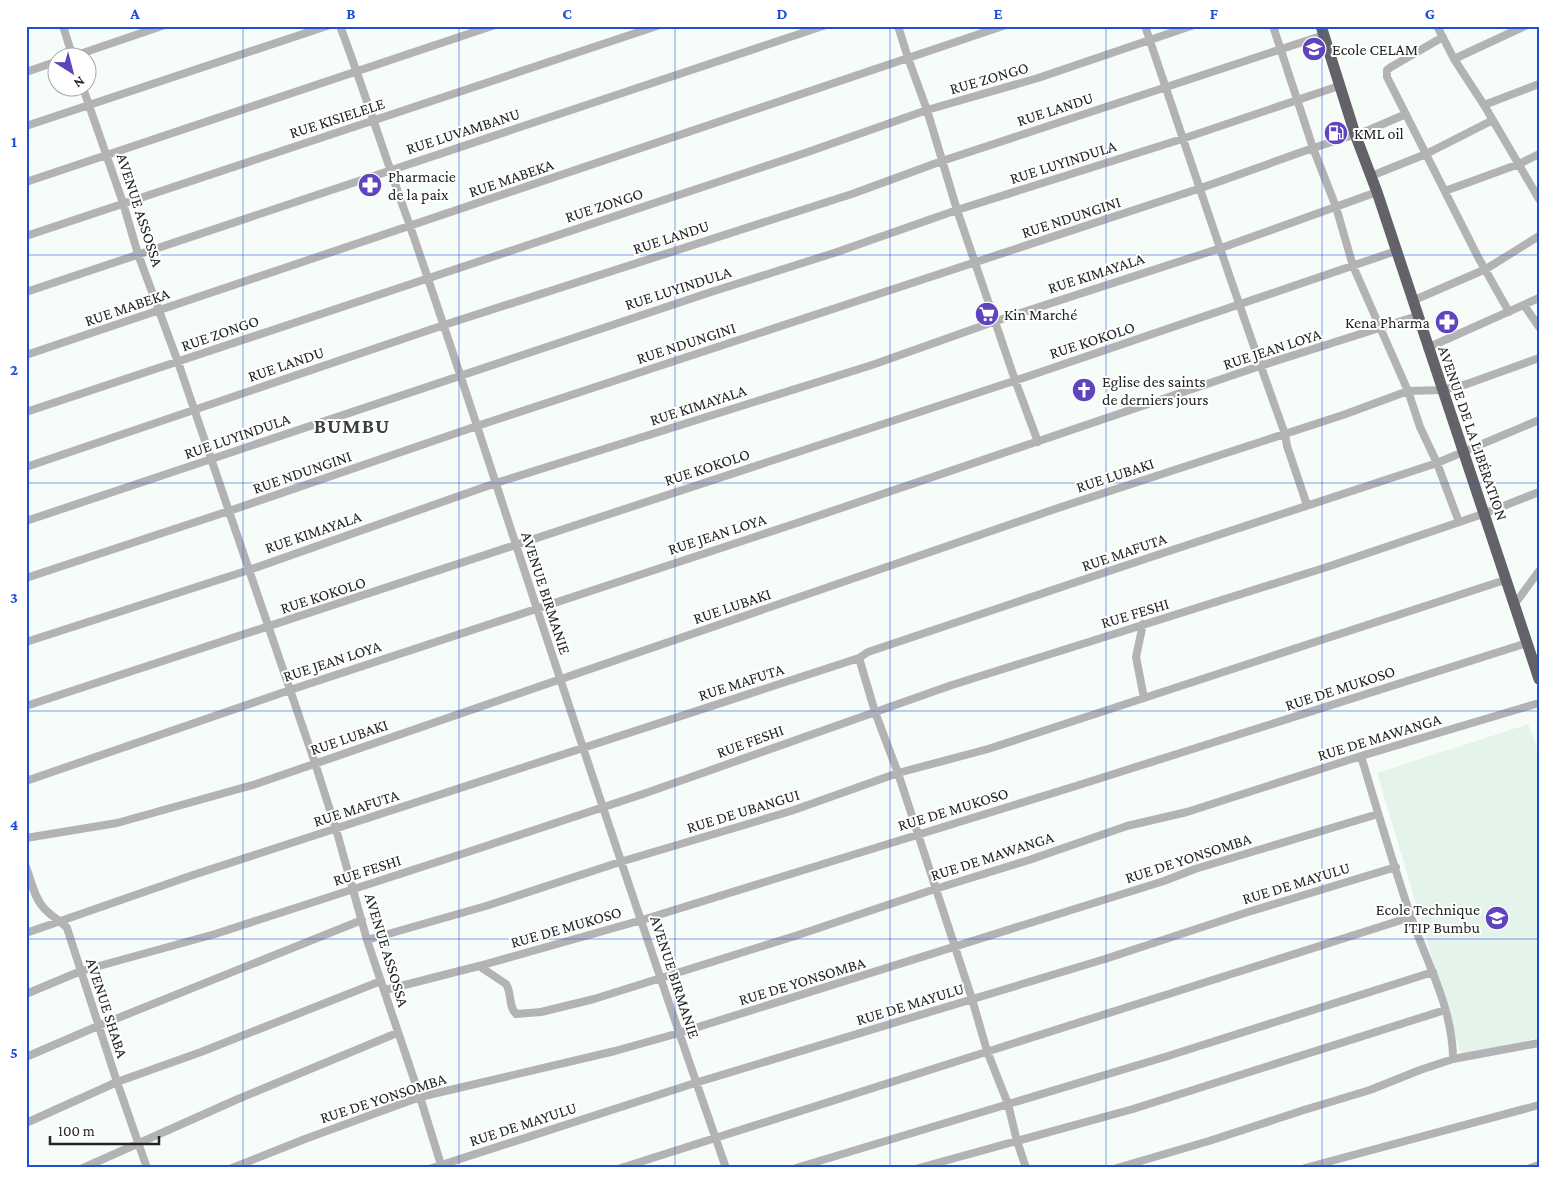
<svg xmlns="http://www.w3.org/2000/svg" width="1565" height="1194" viewBox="0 0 1565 1194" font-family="'Crimson Pro',serif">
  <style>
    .built { fill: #e5f4eb }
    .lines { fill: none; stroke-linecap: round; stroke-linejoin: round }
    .minor { stroke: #b3b3b6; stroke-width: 8 }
    .highway { stroke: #626268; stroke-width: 11 }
    .grid { fill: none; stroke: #1d4ed8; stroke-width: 1; stroke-opacity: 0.55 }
    .labels { text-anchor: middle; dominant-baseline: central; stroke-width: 4; stroke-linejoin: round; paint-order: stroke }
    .poi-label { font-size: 16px; fill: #232524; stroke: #fff; text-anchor: start }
    .street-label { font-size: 16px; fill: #232524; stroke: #fff }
    .district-label { font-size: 21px; font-weight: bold; letter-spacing: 1px; fill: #3b413e; stroke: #fff }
    .neatline { fill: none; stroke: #1d4ed8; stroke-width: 2 }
    .grid-label { font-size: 16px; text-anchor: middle; font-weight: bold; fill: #1d4ed8 }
  </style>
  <rect width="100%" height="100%" fill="#f6fdf9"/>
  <path class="built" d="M1528 724 1539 752V1038L1461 1054 1377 773Z"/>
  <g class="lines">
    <path class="minor" d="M63 26 73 58
      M340 26C365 92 386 160 410 226 447 333 482 441 517 548 585 755 654 962 726 1168
      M898 26 908 58 927 110 957 210 1015 380 1038 442
      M1145 26C1191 162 1236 299 1285 434L1287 446 1307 505
      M1273 26 1313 148 1336 207 1353 266 1408 391 1420 427 1437 463 1459 522
      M1437 26 1454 59 1484 105 1539 199
      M1443 37 1391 67 1387 70V77L1478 257 1509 312
      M68 58 162 26
      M1454 59 1525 26
      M26 72 58 61
      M83 88 123 203 138 254 178 362 315 763 336 829 367 940 420 1097 442 1168
      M1484 105 1539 84
      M26 126 327 26
      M1371 176 1426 154 1493 120
      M26 182 492 26
      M1445 191 1519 164 1539 154
      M26 236 657 26
      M26 292 823 26
      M1412 301 1486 269 1539 236
      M1524 305 1539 327
      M1427 348 1539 298
      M26 355 1003 26
      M26 412 805 153 927 110 1038 78 1191 26
      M26 467 444 325 852 194 942 161 1324 35
      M26 521 711 292 834 253 957 210 1182 139 1339 86
      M26 578 229 511 477 426 1201 188 1313 148 1369 130 1406 114
      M1514 605 1539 571
      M1143 624 1136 657 1144 698
      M26 642 249 570 496 483 872 365 996 321 1221 248 1377 192
      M859 658 875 712 898 773 972 999 987 1051 1008 1104 1017 1141 1026 1168
      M26 706 1023 378 1396 251
      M1361 756C1377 810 1393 864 1411 917 1427 963 1453 1009 1453 1059
      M26 781 290 690 794 524 1260 366 1417 316
      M26 838 117 823 256 784 1061 507 1343 415 1408 391 1442 390 1467 384 1539 358
      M26 867C31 880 34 897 43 907 50 916 60 920 67 928L117 1082 147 1168
      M26 933 193 875 859 658 868 652 1151 557 1437 463 1539 420
      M367 940 486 906 620 862 791 811 898 773 988 749 1505 580
      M479 966 506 984C512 993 508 1006 516 1014L541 1012 594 999 798 935 935 889 1029 860 1127 826 1187 812 1361 756 1539 703
      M385 990 479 966 642 920 1079 785 1527 643
      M26 994 81 971 215 934 474 850 643 794 952 685 1327 567 1483 514 1539 492
      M26 1057 98 1026 362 920
      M26 1123 117 1082 201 1052 381 981
      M83 1168 238 1099 397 1033
      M232 1168 305 1139 420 1097 615 1051 679 1033 1164 881 1195 869 1378 814
      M432 1168 695 1083 1105 959 1248 912 1396 867
      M621 1168 1411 917
      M796 1168 1168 1056 1433 972
      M919 1168 1133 1109 1445 1010
      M1117 1168 1209 1141 1304 1110 1370 1090 1420 1070 1453 1059 1539 1043
      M1305 1168 1539 1105
      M1530 1168 1539 1165"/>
    <path class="highway" d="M1321 26 1355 134 1377 192 1539 679"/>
  </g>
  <path class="grid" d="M243 26V1168M459 26V1168M675 26V1168M890 26V1168M1106 26V1168M1322 26V1168M26 255H1539M26 483H1539M26 711H1539M26 939H1539"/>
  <defs>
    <g id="school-disc" transform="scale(1.25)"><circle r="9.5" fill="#5f44bd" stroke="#fff"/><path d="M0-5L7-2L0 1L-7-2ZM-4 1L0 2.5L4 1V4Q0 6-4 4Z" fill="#fff"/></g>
    <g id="fuel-disc" transform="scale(1.25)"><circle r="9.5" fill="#5f44bd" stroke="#fff"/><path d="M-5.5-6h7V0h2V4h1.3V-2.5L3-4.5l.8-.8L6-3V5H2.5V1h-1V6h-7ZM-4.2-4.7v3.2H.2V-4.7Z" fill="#fff"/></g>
    <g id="pharmacy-disc" transform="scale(1.25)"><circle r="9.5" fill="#5f44bd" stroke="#fff"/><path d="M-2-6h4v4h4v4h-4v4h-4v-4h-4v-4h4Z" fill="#fff"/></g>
    <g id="supermarket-disc" transform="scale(1.25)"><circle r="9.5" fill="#5f44bd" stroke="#fff"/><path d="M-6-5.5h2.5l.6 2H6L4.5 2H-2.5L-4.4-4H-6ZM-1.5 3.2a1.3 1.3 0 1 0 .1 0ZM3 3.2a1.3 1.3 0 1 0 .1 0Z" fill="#fff"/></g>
    <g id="church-disc" transform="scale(1.25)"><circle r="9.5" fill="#5f44bd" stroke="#fff"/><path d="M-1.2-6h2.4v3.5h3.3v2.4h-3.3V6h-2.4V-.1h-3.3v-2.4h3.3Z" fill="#fff"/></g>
  </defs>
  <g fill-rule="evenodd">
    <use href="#school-disc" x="1314" y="49"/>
    <use href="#fuel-disc" x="1336" y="133"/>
    <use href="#pharmacy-disc" x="370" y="185"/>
    <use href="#supermarket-disc" x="987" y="314"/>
    <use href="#pharmacy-disc" x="1447" y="322"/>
    <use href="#church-disc" x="1084" y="390"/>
    <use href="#school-disc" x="1497" y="918"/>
  </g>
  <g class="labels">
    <g class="poi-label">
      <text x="1332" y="49">Ecole CELAM</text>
      <text x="1354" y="133">KML oil</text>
      <text x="388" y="176">Pharmacie<tspan x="388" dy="18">de la paix</tspan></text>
      <text x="1004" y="314">Kin Marché</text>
      <text x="1430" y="322" text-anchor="end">Kena Pharma</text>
      <text x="1102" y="381">Eglise des saints<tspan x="1102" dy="18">de derniers jours</tspan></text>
      <text x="1480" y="909" text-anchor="end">Ecole Technique<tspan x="1480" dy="18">ITIP Bumbu</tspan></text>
    </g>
    <g class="street-label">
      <text transform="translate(989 78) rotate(-16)">RUE ZONGO</text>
      <text transform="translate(1055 109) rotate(-18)">RUE LANDU</text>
      <text transform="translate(337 118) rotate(-18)">RUE KISIELELE</text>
      <text transform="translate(463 131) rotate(-18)">RUE LUVAMBANU</text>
      <text transform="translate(1063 162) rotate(-18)">RUE LUYINDULA</text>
      <text transform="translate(511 178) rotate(-19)">RUE MABEKA</text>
      <text transform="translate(604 205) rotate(-18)">RUE ZONGO</text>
      <text transform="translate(140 210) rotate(72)">AVENUE ASSOSSA</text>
      <text transform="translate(1071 217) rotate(-18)">RUE NDUNGINI</text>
      <text transform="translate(671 237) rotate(-18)">RUE LANDU</text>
      <text transform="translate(1096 273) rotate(-18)">RUE KIMAYALA</text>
      <text transform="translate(678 288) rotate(-18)">RUE LUYINDULA</text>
      <text transform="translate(127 307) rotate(-19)">RUE MABEKA</text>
      <text transform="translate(220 333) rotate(-19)">RUE ZONGO</text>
      <text transform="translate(1092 340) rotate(-18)">RUE KOKOLO</text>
      <text transform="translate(686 343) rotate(-18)">RUE NDUNGINI</text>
      <text transform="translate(1272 349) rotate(-18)">RUE JEAN LOYA</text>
      <text transform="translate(286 364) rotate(-19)">RUE LANDU</text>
      <text transform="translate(698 405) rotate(-18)">RUE KIMAYALA</text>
      <text transform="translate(1473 433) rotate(71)">AVENUE DE LA LIBÉRATION</text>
      <text transform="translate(237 436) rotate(-19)">RUE LUYINDULA</text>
      <text transform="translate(707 467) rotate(-18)">RUE KOKOLO</text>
      <text transform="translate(302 472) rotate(-19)">RUE NDUNGINI</text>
      <text transform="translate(1115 475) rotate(-18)">RUE LUBAKI</text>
      <text transform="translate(313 532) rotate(-19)">RUE KIMAYALA</text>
      <text transform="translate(717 534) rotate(-18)">RUE JEAN LOYA</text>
      <text transform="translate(1124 552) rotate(-19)">RUE MAFUTA</text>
      <text transform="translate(546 593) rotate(72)">AVENUE BIRMANIE</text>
      <text transform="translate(323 595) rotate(-18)">RUE KOKOLO</text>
      <text transform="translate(732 606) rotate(-19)">RUE LUBAKI</text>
      <text transform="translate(1135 613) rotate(-17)">RUE FESHI</text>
      <text transform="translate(332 661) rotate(-18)">RUE JEAN LOYA</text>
      <text transform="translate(741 682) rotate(-18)">RUE MAFUTA</text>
      <text transform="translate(1340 688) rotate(-18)">RUE DE MUKOSO</text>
      <text transform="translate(349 737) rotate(-19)">RUE LUBAKI</text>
      <text transform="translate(1379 737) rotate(-17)">RUE DE MAWANGA</text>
      <text transform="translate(750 741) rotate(-20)">RUE FESHI</text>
      <text transform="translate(356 808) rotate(-18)">RUE MAFUTA</text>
      <text transform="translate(953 809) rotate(-17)">RUE DE MUKOSO</text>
      <text transform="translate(743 811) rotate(-17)">RUE DE UBANGUI</text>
      <text transform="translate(992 856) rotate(-18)">RUE DE MAWANGA</text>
      <text transform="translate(1188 858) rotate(-18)">RUE DE YONSOMBA</text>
      <text transform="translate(367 870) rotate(-18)">RUE FESHI</text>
      <text transform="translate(1296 883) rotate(-17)">RUE DE MAYULU</text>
      <text transform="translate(566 927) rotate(-16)">RUE DE MUKOSO</text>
      <text transform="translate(387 950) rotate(73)">AVENUE ASSOSSA</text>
      <text transform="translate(675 977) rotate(72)">AVENUE BIRMANIE</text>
      <text transform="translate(802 981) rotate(-17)">RUE DE YONSOMBA</text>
      <text transform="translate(910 1004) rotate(-17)">RUE DE MAYULU</text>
      <text transform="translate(107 1008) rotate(72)">AVENUE SHABA</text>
      <text transform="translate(383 1098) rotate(-18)">RUE DE YONSOMBA</text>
      <text transform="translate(523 1124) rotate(-18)">RUE DE MAYULU</text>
    </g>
    <g class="district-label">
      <text x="352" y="426">BUMBU</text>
    </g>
  </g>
  <rect width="1565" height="1194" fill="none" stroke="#ffffff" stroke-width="55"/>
  <g transform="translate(72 72) rotate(144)"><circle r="24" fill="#ffffff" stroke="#a7a8a7"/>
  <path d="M0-4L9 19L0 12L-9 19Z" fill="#5f44bd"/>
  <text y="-8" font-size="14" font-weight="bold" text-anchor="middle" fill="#232524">N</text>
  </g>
  <path d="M50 1136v8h109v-8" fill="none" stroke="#232524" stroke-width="2.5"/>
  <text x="58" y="1136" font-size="15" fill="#232524" stroke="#ffffff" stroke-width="4" paint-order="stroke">100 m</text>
  <rect x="28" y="28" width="1510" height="1138" class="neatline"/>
  <g class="grid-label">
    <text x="135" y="19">A</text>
    <text x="351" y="19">B</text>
    <text x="567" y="19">C</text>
    <text x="782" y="19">D</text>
    <text x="998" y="19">E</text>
    <text x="1214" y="19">F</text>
    <text x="1430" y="19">G</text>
    <text x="14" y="147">1</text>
    <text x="14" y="375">2</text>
    <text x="14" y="603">3</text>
    <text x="14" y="830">4</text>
    <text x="14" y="1058">5</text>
  </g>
</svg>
